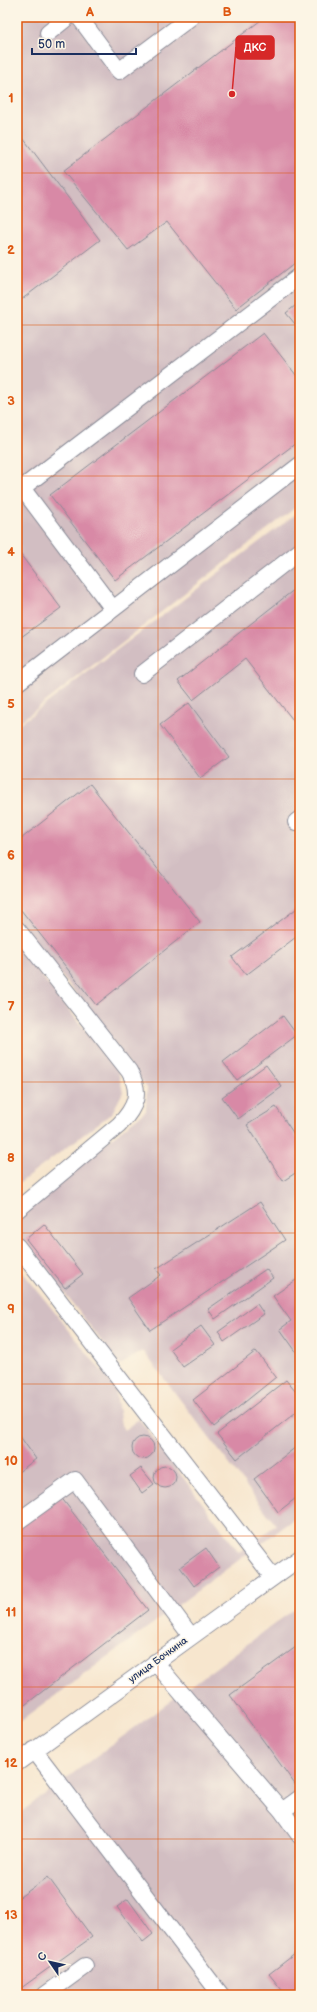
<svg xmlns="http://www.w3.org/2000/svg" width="317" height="2012" viewBox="0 0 317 2012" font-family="'Balsamiq Sans',sans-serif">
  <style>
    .industrial { fill: #d2bec2 }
    .building { fill: #d889a6 }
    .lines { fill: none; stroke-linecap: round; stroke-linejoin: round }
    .minor-casing { stroke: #898a96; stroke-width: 18 }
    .minor { stroke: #fff; stroke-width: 16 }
    .grid { fill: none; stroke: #de5710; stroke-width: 1; stroke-opacity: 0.55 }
    .labels { text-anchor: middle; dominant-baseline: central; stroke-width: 3; stroke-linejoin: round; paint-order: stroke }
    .street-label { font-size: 10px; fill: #1b2f5e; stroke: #fcf5e5 }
    .leader { fill: none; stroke: #d62828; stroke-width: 1.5 }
    .callout-dot { fill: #d62828; stroke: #fcf5e5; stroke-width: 1.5 }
    .callout { fill: #d62828; stroke: #d62828; stroke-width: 1.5 }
    .callout-label { font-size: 11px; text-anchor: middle; font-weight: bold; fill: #fff }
    .neatline { fill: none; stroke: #de5710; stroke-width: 1.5 }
    .grid-label { font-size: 13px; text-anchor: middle; font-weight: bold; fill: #de5710 }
  </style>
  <rect width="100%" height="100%" fill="#fcf5e5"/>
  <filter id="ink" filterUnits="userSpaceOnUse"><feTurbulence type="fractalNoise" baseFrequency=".025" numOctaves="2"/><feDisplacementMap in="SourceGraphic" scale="8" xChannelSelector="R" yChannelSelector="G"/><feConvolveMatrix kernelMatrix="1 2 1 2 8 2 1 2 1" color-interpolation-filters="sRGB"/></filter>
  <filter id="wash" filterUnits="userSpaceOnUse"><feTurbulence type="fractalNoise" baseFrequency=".012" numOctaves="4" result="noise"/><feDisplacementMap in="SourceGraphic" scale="16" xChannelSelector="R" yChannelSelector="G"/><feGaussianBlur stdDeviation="0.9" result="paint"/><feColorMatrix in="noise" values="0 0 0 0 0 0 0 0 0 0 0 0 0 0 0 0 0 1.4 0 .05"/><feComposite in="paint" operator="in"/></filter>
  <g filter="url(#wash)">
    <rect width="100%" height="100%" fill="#f7e6ce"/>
    <path class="industrial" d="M17 17H300V504L17 724Z
      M300 511V1515L17 1724V1265L115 1388 121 1425 124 1430 139 1419 239 1552 276 1525 143 1351 120 1365 18 1233 20 1210 146 1111 147 1088 101 1025 17 919V726Z
      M17 946 118 1071 123 1092 112 1113 17 1185Z
      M300 1605V1995H17V1815Z"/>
    <g id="blocks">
      <path class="building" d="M265 17H300V259L236 309 167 222 128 250 63 171Z
        M17 130 100 240 17 303Z
        M300 302V330L286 313Z
        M263 333 300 380V440L115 580 50 495Z
        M17 550 61 608 17 640Z
        M300 585V729L245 659 193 700 178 681Z
        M189 703 229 757 200 778 160 725Z
        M90 784 200 922 96 1005 17 905V842Z
        M300 906V934L246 975 232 957Z
        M283 1016 297 1035 237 1080 223 1062Z
        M266 1065 282 1087 238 1119 222 1097Z
        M276 1107 300 1143V1170L283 1181 247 1125Z
        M260 1202 285 1240 150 1330 128 1298 161 1275 156 1269Z
        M44 1224 83 1274 65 1288 26 1239Z
        M266 1269 273 1278 215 1319 208 1309Z
        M296 1280 300 1285V1357L280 1329 291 1321 273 1296Z
        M257 1304 264 1314 224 1342 218 1332Z
        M201 1326 215 1345 183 1367 170 1349Z
        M256 1351 276 1377 214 1427 193 1400Z
        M286 1380 300 1397V1409L237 1459 217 1434Z
        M17 1432 36 1459 17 1473Z
        M132 1448a11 11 0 1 1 22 0a11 11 0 1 1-22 0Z
        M300 1444V1495L278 1512 254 1479Z
        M154 1477a11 11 0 1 1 22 0a11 11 0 1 1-22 0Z
        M141 1468 154 1484 142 1493 130 1476Z
        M60 1496 148 1610 17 1711V1528Z
        M206 1548 219 1567 194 1586 180 1567Z
        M300 1644V1785L297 1787 230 1695Z
        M48 1877 92 1937 17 1991V1899Z
        M128 1899 153 1934 143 1942 117 1907Z
        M300 1950V1992L297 1995H286L269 1974Z"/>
    </g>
  </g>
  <g filter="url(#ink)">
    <use href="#blocks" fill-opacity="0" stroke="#898a96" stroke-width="1"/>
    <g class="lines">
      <g class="minor-casing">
        <path id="minor" d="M79 17 119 71 191 17
          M48 33 68 17
          M22 488 300 276
          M17 491 22 488 113 609
          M142 674 300 551
          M17 683 300 465
          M296 822 300 819
          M17 929 129 1071C142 1093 136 1107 119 1125L17 1210
          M17 1246 273 1577
          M17 1522 75 1480 191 1636
          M155 1662 282 1811 300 1836
          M34 1750 221 1995
          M17 1763 300 1558
          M282 1811 300 1798
          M45 1995 85 1966"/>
      </g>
      <use href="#minor" class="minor"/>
    </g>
  </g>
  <path class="grid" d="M158 17V1995M17 173H300M17 325H300M17 476H300M17 628H300M17 779H300M17 930H300M17 1082H300M17 1233H300M17 1384H300M17 1536H300M17 1687H300M17 1839H300"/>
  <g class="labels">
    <g class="street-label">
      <text transform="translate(158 1660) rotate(-36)">улица Бочкина</text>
    </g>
  </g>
  <path class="leader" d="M232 94L236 47"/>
  <circle class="callout-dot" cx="232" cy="94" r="4"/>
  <rect class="callout" x="236" y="36" width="38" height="23" rx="4"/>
  <g class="callout-label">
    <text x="255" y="51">ДКС</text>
  </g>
  <rect width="317" height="2012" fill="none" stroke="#fcf5e5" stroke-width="44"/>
  <g transform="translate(50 1962) rotate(304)" stroke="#fcf5e5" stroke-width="3" paint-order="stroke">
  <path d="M0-3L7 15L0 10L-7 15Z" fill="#1b2f5e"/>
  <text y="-6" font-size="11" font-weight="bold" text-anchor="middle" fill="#1b2f5e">С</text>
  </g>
  <path d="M32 48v6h104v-6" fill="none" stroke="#1b2f5e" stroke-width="2"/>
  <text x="38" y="48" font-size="12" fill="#1b2f5e" stroke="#fcf5e5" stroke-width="3" paint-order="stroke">50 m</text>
  <rect x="22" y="22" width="273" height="1968" class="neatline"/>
  <g class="grid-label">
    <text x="90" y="16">A</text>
    <text x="227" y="16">B</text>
    <text x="11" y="102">1</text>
    <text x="11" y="254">2</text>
    <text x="11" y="405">3</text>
    <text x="11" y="556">4</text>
    <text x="11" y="708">5</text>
    <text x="11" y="859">6</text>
    <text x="11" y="1011">7</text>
    <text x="11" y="1162">8</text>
    <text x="11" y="1313">9</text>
    <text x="11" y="1465">10</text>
    <text x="11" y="1616">11</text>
    <text x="11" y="1767">12</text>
    <text x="11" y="1919">13</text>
  </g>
</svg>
